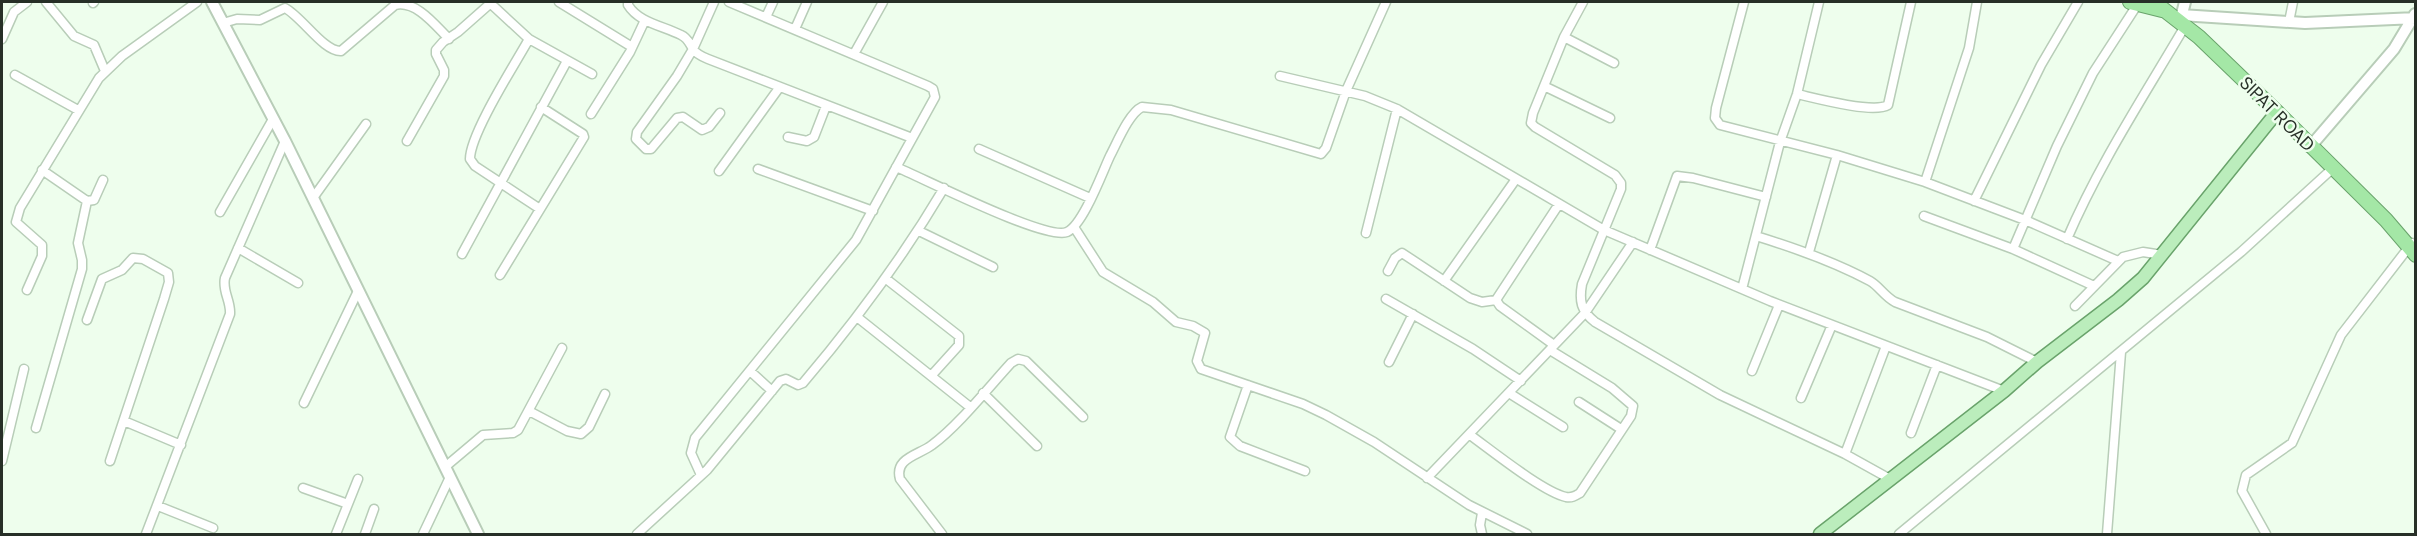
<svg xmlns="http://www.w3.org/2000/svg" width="2417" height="536" viewBox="0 0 2417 536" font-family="'DM Sans',sans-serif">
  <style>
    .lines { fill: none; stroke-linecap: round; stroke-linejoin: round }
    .minor-casing { stroke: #b8cdb8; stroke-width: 11 }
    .tertiary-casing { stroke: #b8cdb8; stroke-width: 14 }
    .primary-casing { stroke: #69a36b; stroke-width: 15 }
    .trunk-casing { stroke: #69a36b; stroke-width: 16 }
    .minor { stroke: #fff; stroke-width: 8 }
    .tertiary { stroke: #fff; stroke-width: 10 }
    .primary { stroke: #bbedbc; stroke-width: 12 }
    .trunk { stroke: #a4e7a6; stroke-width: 14 }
    .labels { text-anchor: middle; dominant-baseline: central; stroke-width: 5; stroke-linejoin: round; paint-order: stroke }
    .street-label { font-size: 18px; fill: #272f27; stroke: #eefeed }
  </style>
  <rect width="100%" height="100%" fill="#eefeed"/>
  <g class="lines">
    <g class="minor-casing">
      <path id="minor" d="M46 2 74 36 94 45 105 71
        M559 2 632 47
        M628 2V5C639 23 664 26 681 35 688 38 689 43 693 49 696 54 703 57 708 59L912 138
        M714 2 693 49 677 76 637 132 636 139 646 149H651L677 118 683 117 702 130 709 127 720 113
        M1583 2 1564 37 1533 113 1531 123 1535 127 1615 175 1621 183V189L1582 284C1579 301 1581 311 1595 322L1720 395 1845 454 1890 479
        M1744 2 1716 108 1715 118 1720 125 1837 155 1925 182 2025 220 2118 261
        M93 3 94 2
        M490 3 529 39 592 74
        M766 17 773 2
        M2289 22 2293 2
        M223 23 237 19 260 20 285 8C302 17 324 52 341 51L395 5C416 0 435 25 449 39
        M795 29 807 2
        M1564 37 1614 63
        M2 39 14 12 27 2
        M529 39C515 64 470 134 470 159L475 166 540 209
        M854 54 883 2
        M15 75 78 110
        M1280 76 1365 96 1397 109 1604 230 1770 301 2004 391
        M1544 86 1610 118
        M1797 94C1815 98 1873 114 1888 105L1911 2
        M591 114 630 52 645 20
        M788 137 807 141 814 137 826 106
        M407 141 444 76V70L436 54V50L443 42 458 32 492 2
        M979 149 1090 198
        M896 167C923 178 1046 241 1067 232 1083 225 1102 173 1110 156 1117 143 1129 113 1142 107L1171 110 1321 154 1326 148 1346 91 1386 2
        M758 169 873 211
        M42 170 87 201 94 200 103 180
        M719 171 779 88
        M1925 182 1969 48 1977 2
        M313 198 366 124
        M1974 201 2041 65 2078 2
        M220 212 273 119
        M1924 216 2013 249 2094 286
        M1074 227 1103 272 1153 302 1176 322 1193 326 1205 333 1197 361 1201 369 1303 404 1326 415 1374 442 1469 505 1527 534
        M919 231 993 267
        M1366 233 1397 109
        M1756 236C1795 248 1833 261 1870 281 1879 286 1884 296 1895 302L1987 337 2037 362
        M2067 239C2099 164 2144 96 2185 26
        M238 248 298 283
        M2013 249 2057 146 2093 73 2139 2
        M1650 250 1677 176 1693 178 1766 197
        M1809 252 1837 155
        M462 254 567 61
        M1388 271 1395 258 1402 253 1470 298 1482 302 1496 300
        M500 275 584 137 583 134 541 107
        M885 278 959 336V345L931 376
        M1444 281 1516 179
        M1742 289 1780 142 1797 94 1819 2
        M27 290 42 256V245L16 222 20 208 99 78 122 56 197 2
        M1386 299 1473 349 1521 381
        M2075 306 2123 257 2143 252 2162 255
        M857 317 970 407
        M87 320 102 279 122 270 133 258 143 259 168 273 169 282 164 299 110 461
        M1554 345 1500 306 1496 300 1559 204
        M1389 362 1413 314
        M750 371 772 391
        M1752 371 1779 305
        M1248 385 1230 437 1240 446 1305 471
        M983 393 1037 446
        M1509 393 1563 427
        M1801 398 1832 325
        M1579 402 1621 429
        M304 403 358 291
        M529 411 567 431 581 434 589 427 605 394
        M124 421 181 445
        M36 428 82 269V260L78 243 87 201
        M1911 433 1937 365
        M1470 435C1491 450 1543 492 1566 497 1572 498 1575 496 1580 493L1631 416 1633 406 1612 388 1550 350
        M1845 454 1886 346
        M2 461 24 369
        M445 467 483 435 513 433 518 430 562 348
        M701 475 691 453 695 438 856 240 935 97 933 89 928 86 729 2
        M1427 478 1585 313 1633 242
        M303 488 348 504
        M158 506 213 528
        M146 534 230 314C231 301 222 291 225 278L285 141
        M336 534 358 479
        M365 534 374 509
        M423 534 450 477
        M637 534 707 470 780 381 786 379 798 385 803 383C855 322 903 257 944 188
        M942 534 900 479C894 458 919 455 932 445 958 426 988 388 1011 363L1018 359 1026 361 1083 417
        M1482 534 1480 525 1482 513
        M1899 534 2241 252 2332 169
        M2107 534 2121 352
        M2266 534 2242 491 2246 475 2292 443 2341 335 2412 243"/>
    </g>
    <g class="tertiary-casing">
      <path id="tertiary" d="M212 2 285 141 478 534
        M2181 15 2305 23 2416 18
        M2180 22 2185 2
        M2310 147 2394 49 2415 14"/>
    </g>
    <g class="primary-casing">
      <path id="primary" d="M1820 534 2004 391 2037 362 2118 300 2143 278 2277 112"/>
    </g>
    <g class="trunk-casing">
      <path id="trunk" d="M2130 2 2162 10
        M2154 2 2199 37 2277 112 2386 220 2416 255"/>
    </g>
    <use href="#minor" class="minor"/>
    <use href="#tertiary" class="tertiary"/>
    <use href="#primary" class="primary"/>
    <use href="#trunk" class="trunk"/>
  </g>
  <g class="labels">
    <g class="street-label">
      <text transform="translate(2277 114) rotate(45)">SIPAT ROAD</text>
    </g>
  </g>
  <rect width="2417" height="536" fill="none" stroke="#272f27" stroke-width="6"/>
</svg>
